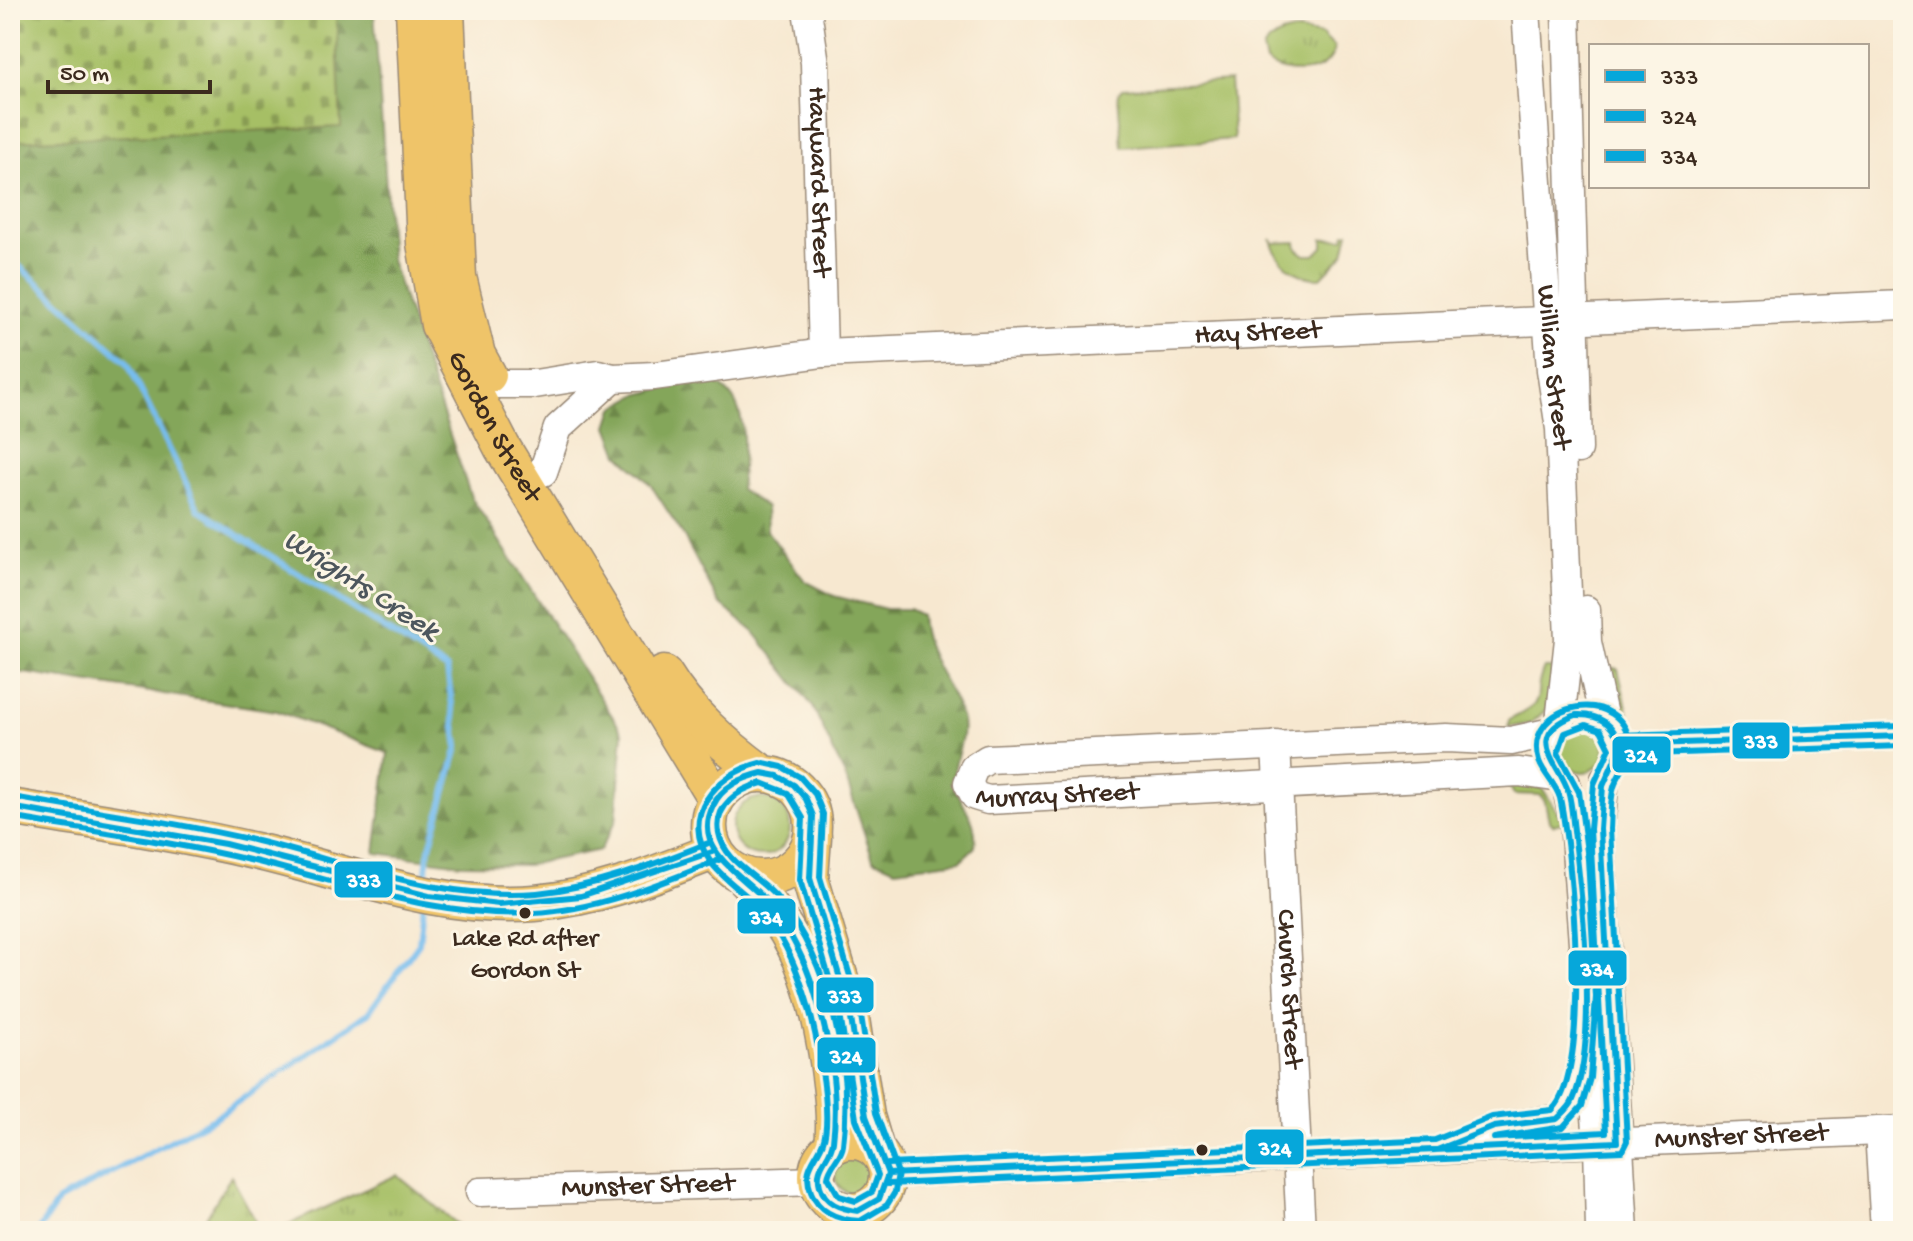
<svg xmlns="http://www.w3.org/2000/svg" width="1913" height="1241" viewBox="0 0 1913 1241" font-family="'Gochi Hand',sans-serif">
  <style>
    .grass { fill: url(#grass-tufts); stroke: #707442; stroke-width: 2 }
    .forest { fill: url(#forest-firs); stroke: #60683c; stroke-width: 2 }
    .cemetery { fill: url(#cemetery-stones); stroke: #707442; stroke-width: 2 }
    .garden { fill: #a6bf65; stroke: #707442; stroke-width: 2 }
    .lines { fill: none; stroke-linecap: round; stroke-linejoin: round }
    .stream { stroke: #77bdef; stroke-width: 6 }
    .minor-casing { stroke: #998977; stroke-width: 31 }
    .major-casing { stroke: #998977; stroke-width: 39 }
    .minor { stroke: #fff; stroke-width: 28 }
    .major { stroke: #efc469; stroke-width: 36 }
    .bus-1-casing { stroke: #fcf5e5; stroke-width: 12 }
    .bus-2-casing { stroke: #fcf5e5; stroke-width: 12 }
    .bus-3-casing { stroke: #fcf5e5; stroke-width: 12 }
    .bus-1 { stroke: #06a7da; stroke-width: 6 }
    .bus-2 { stroke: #06a7da; stroke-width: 6 }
    .bus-3 { stroke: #06a7da; stroke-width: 6 }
    .bus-dot { fill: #3b2a1e; stroke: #fcf5e5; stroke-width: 3 }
    .labels { text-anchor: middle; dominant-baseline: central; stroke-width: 6; stroke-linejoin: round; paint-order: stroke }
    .bus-label { font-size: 26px; fill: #3b2a1e; stroke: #fcf5e5 }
    .street-label { font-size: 28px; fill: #3b2a1e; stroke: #fcf5e5 }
    .water-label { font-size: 30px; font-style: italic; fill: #4d565d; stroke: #fcf5e5 }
    .line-badge { stroke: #fcf5e5; stroke-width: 3 }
    .badge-label { font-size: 22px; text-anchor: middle; font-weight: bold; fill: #fff }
  </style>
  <defs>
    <pattern id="grass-tufts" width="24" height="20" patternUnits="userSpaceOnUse" patternTransform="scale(2)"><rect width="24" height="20" fill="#a6bf65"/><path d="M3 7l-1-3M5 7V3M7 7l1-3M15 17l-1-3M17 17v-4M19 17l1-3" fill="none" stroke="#889b53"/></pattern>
    <pattern id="forest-firs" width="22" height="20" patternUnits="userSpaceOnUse" patternTransform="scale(2)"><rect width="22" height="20" fill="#84a65a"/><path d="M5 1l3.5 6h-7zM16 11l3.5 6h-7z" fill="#6d874a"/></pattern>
    <pattern id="cemetery-stones" width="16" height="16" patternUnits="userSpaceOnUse" patternTransform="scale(2)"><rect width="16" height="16" fill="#a6bf65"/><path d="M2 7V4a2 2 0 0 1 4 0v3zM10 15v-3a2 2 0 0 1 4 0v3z" fill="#889b53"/></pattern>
  </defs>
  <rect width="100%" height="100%" fill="#fcf5e5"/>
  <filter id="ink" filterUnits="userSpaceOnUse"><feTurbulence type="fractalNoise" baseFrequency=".0125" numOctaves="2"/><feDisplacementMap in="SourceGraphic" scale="16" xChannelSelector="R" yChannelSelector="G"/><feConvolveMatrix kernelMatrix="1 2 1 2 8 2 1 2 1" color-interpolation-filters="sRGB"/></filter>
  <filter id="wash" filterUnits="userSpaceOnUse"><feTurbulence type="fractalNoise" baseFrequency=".006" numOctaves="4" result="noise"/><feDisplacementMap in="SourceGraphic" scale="32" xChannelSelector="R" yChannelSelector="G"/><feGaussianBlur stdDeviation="1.8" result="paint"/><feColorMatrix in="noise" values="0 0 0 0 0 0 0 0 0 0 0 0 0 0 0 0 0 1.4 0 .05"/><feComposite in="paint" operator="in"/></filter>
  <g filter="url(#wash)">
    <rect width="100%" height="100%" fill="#f7e8d0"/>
    <path class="grass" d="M1300 31 1322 35 1334 47C1332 77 1284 77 1266 62L1263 49C1272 37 1285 31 1300 31Z
      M1349 232 1344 254 1321 278C1298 279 1276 263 1271 239L1274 243 1296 242 1297 249 1305 255H1315L1323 247V239L1344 238 1345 233Z
      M397 1175 466 1231H274Z
      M231 1176 261 1231H198Z"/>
    <path class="forest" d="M10 10H374L391 260 471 497 623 733 616 821 600 850 527 865 462 864 375 853 388 753 277 711 10 671Z
      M688 382C695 382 707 381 714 383 753 398 743 458 740 489L766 507 767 531 805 581 834 596 886 609H909L921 615C922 653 949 682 961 717 968 738 950 763 955 784 962 811 978 816 975 847L960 861 895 869 873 859 845 776 813 707 754 632 719 603 682 533 650 484 619 454 608 426 614 408 637 395Z"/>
    <path class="cemetery" d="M10 10H336L341 127 10 141Z"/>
    <path class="garden" d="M1230 81 1234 139 1122 147 1118 94 1123 88Z
      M1604 666 1618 669 1628 712 1613 703Z
      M1544 668H1553L1547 709 1530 724 1508 727 1509 720C1553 699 1529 700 1544 668Z
      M1561 750a22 22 0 1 1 44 0a22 22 0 1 1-44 0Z
      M1508 784 1542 788 1564 822 1554 825 1549 821 1545 801 1540 795 1514 794Z
      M732 827a29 29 0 1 1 58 0a29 29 0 1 1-58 0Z
      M835 1175a18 18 0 1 1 36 0a18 18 0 1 1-36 0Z"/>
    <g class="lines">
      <path class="stream" d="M10 258 127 362 199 510 447 669 458 747 428 854 425 881
        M38 1231 58 1201 214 1118 368 1013 419 943 423 904"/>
    </g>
  </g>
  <g filter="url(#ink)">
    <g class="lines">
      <g class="minor-casing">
        <g id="minor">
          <path id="s1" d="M807 10 815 63 823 353"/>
          <path id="s2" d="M1526 10 1551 370 1560 429 1569 639 1560 722"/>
          <path d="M1566 10 1578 449"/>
          <path id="s3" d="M493 384H535L598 374 613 378 655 376 823 353 1903 305"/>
          <path d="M543 472 558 428 613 378"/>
          <path d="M1586 610 1587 642 1604 720"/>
          <path id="s4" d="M1552 732 1511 741 1446 738 988 759 974 768 968 783 975 796 988 800 1519 772 1561 778"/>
          <path id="s5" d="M1276 745 1301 1231"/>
          <path d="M1619 745 1903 736"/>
          <path d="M1605 779 1600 829 1624 1231"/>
          <path d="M1566 783 1574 823 1598 1143 1600 1231"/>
          <path d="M1879 1131 1885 1231"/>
          <path d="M1460 1141 1494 1127 1557 1119 1574 1100 1582 1060"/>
          <path id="s6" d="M888 1174 1903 1130"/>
          <path id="s7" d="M480 1192 817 1181"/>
        </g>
      </g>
      <g class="major-casing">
        <g id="major">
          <path id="s8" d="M414 10 425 243 439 325 502 447 716 799"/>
          <path d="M446 10 458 277 477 355 488 375"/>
          <path d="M664 674C689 715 724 745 762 773"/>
          <circle cx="761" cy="826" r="52"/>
          <path d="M10 807C92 821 174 832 255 851 346 872 440 911 535 903 598 898 656 874 715 851"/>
          <path d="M813 837 810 878 850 1012 866 1116 876 1150"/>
          <path d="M743 877C799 931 816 986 828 1061 832 1090 836 1117 833 1146"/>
          <circle cx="852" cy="1176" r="35"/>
        </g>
      </g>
      <use href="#minor" class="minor"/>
      <use href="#major" class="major"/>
      <g class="bus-1-casing">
        <path id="bus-1" d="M1576 715C1599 714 1616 724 1620 748L1603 786 1600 829 1617 1142 888 1174 1437 1150 1494 1127 1557 1119C1563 1113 1570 1108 1573 1100 1600 1041 1581 889 1573 822 1572 812 1571 801 1568 791 1559 763 1522 735 1576 715Z
          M1619 745 1903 736
          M762 773 778 776 794 785 806 799 813 816 810 878 850 1012 866 1116 888 1174 879 1199 858 1211C841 1209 825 1204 820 1186 814 1166 831 1158 833 1141 839 1092 829 1037 814 990 805 961 791 933 773 908 750 878 690 853 713 806 722 786 742 778 762 773Z
          M10 807 225 844 429 896 499 904 581 896 715 851"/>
      </g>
      <g class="bus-2-casing">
        <path id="bus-2" d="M1619 755 1903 746
          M762 783 788 793 803 818 800 880 840 1014 856 1119 878 1175 872 1192 856 1201 839 1196 828 1177C830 1164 842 1157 843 1145 853 1066 830 963 779 900 762 878 724 863 719 833 714 805 739 789 762 783Z
          M10 817C92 831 174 842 254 861 347 883 437 918 533 913 597 910 659 884 719 860
          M888 1164 1435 1140 1492 1117 1552 1110C1593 1070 1572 856 1560 798 1556 784 1544 775 1539 761 1521 700 1628 683 1630 748 1630 763 1618 773 1614 787 1610 800 1611 815 1610 829L1627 1141 1622 1151 888 1184"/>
      </g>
      <g class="bus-3-casing">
        <path id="bus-3" d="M1586 725 1601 730 1610 748 1594 784 1590 829 1606 1132 1494 1138 1563 1127 1582 1106 1590 1078 1596 997 1588 859 1579 792 1558 753 1565 733Z
          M1619 735 1903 726
          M760 763C715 774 679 817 710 861 724 881 747 893 763 912 782 935 795 964 804 992 814 1022 834 1112 823 1142 816 1160 802 1168 811 1192 819 1213 840 1220 860 1221L887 1205 895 1192 898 1173 876 1113 860 1009 820 877 823 814 815 794 800 777 782 767 764 763
          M12 797C94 811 176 822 257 841 349 863 441 901 537 893 598 887 655 864 711 842"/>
      </g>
      <use href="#bus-1" class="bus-1"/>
      <use href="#bus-2" class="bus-2"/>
      <use href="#bus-3" class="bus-3"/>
    </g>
  </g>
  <g class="bus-dot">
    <circle cx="525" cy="913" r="7"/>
    <circle cx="1202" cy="1150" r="7"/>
  </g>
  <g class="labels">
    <g class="bus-label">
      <text x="525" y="940">Lake Rd after<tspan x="525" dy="32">Gordon St</tspan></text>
    </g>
    <g class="street-label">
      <text stroke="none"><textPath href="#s1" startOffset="172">Hayward Street</textPath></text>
      <text stroke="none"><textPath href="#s3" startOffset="768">Hay Street</textPath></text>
      <text stroke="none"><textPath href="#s2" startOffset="358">William Street</textPath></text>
      <text stroke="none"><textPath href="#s8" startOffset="432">Gordon Street</textPath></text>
      <text stroke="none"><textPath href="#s4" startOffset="696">Murray Street</textPath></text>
      <text stroke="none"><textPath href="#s5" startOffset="244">Church Street</textPath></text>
      <text stroke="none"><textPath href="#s6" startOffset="854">Munster Street</textPath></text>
      <text stroke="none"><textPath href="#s7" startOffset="168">Munster Street</textPath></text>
    </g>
    <g class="water-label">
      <text transform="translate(360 587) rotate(33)">Wrights Creek</text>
    </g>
  </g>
  <g class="line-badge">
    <rect x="1731" y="721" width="60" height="39" rx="8" fill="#06a7da"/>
    <rect x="1611" y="735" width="61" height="39" rx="8" fill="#06a7da"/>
    <rect x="333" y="860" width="61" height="39" rx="8" fill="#06a7da"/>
    <rect x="736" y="897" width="61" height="38" rx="8" fill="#06a7da"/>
    <rect x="1567" y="949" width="61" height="38" rx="8" fill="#06a7da"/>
    <rect x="815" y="976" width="60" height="38" rx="8" fill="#06a7da"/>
    <rect x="816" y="1036" width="61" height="38" rx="8" fill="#06a7da"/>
    <rect x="1244" y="1128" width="61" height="38" rx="8" fill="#06a7da"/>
  </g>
  <g class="badge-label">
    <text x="1761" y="748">333</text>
    <text x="1641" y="762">324</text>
    <text x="364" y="887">333</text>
    <text x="766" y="924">334</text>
    <text x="1597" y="976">334</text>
    <text x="845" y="1003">333</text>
    <text x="846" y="1063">324</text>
    <text x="1275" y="1155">324</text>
  </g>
  <rect width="1913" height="1241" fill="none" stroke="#fcf5e5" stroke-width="40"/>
  <rect x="1589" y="44" width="280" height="144" fill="#fcf5e5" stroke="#afa495" stroke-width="2"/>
  <rect x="1605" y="70" width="40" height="12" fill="#06a7da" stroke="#afa495" stroke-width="2"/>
  <text x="1661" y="84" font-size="24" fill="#3b2a1e">333</text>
  <rect x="1605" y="110" width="40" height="12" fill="#06a7da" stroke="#afa495" stroke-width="2"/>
  <text x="1661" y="124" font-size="24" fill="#3b2a1e">324</text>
  <rect x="1605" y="150" width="40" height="12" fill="#06a7da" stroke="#afa495" stroke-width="2"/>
  <text x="1661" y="164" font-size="24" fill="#3b2a1e">334</text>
  <path d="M48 80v12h162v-12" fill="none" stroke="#3b2a1e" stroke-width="4"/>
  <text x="60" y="80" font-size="24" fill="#3b2a1e" stroke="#fcf5e5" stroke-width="6" paint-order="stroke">50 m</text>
</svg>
